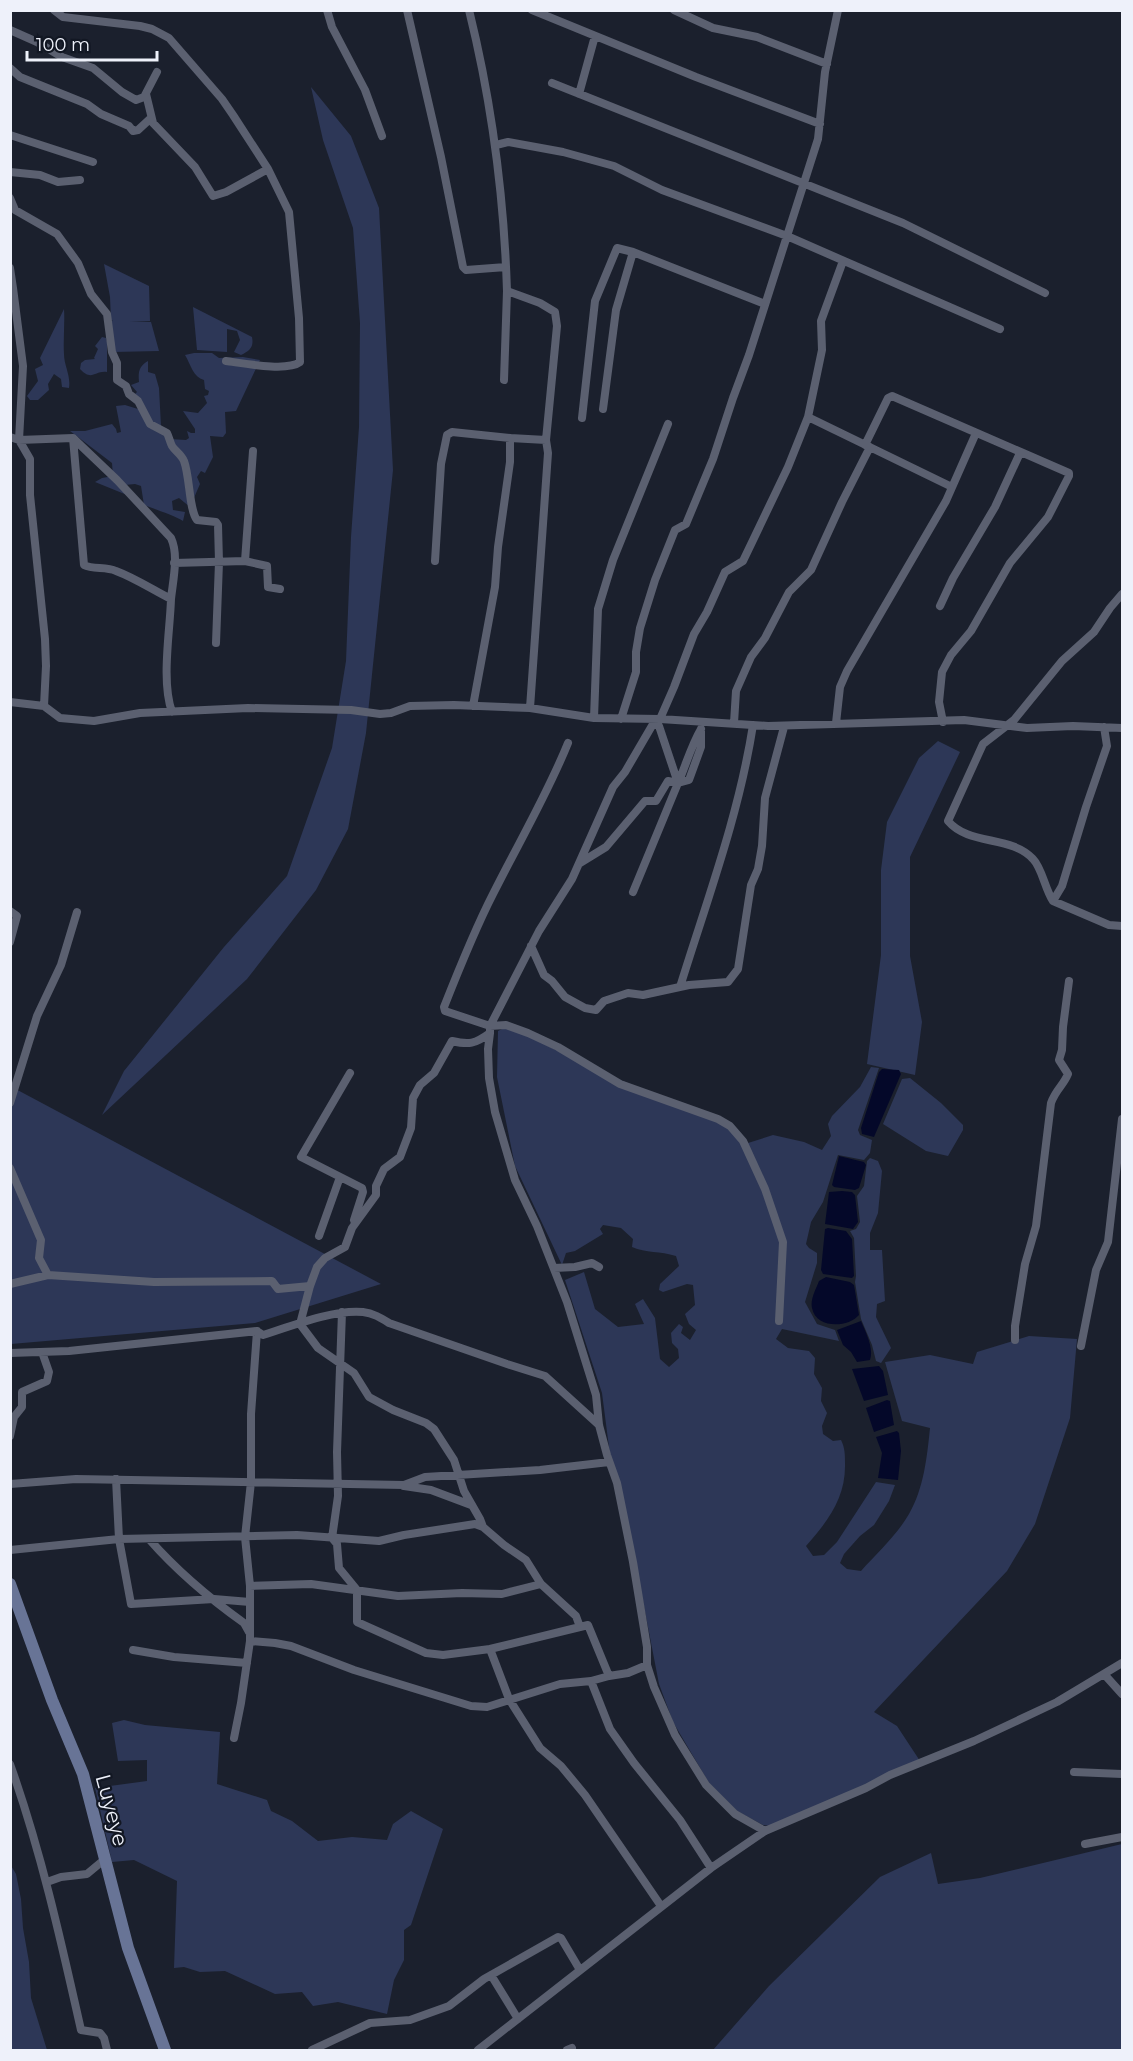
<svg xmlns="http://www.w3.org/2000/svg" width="1133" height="2061" viewBox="0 0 1133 2061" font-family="Montserrat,sans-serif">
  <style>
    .green { fill: #2d3757 }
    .water { fill: #040829 }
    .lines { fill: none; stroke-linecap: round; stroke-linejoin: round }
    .street { stroke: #5b6070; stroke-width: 8 }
    .secondary { stroke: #687496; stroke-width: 12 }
    .labels { text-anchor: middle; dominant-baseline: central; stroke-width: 4.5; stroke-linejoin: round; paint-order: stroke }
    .street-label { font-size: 21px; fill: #eef1fa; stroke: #121723 }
  </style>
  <rect width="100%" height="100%" fill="#1b202d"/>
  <path class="green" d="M311 87 351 136 379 208 393 470 366 733 348 829 316 890 247 979 102 1115 124 1071 224 947 287 876 332 748 346 661 351 537 359 427 360 323 353 228 323 140Z
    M104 264 149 286 150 321H130L151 322 159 351 113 352 111 321 113 320H111L110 297Z
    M193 307 252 337C254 347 250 351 241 355L234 352 240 340 237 331 227 329V352L197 350Z
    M64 309C65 324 63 339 64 354 64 366 71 375 69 388L62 387 61 379 54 374 48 384 49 390 38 400H30L27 396 38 381 35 369 43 365 40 358Z
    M102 337 106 338 107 341V372C95 370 92 382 80 369L81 363 85 360 95 359 94 358 98 349 95 346Z
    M194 353H212L219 358 243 357 260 360 236 411 225 412 226 433 223 437 210 436 213 457 205 473 201 471 197 477 200 484 190 507 179 498 172 501 173 510 185 512 183 521C176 516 154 509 144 505L141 486 135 484 125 485 127 495 95 482 102 478 113 476 112 463 70 431H85L112 424 116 429 117 433 121 432 116 406 125 405 138 409 134 395 137 392 131 385 139 382C138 372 139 366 148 361V372L155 374 159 388 161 426 169 439 186 440 189 438 187 431 191 433H195V429L183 411 198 413 207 403 204 396 208 395 209 391 205 389 204 380C193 377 191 365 185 355Z
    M938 741 960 752 910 857V956L922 1022 915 1075 867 1064 881 955V870L887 822 919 758Z
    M508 1026 590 1067 717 1121 748 1143 773 1135 804 1142 822 1150 831 1136 828 1124 832 1116 860 1087 871 1067 879 1068 858 1130 860 1135 872 1140 870 1153 864 1160 838 1155 823 1202 811 1222 806 1244 809 1248 817 1253V1263L805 1302 817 1324 835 1330 839 1341 782 1329 776 1339 788 1348 809 1351 815 1358 814 1374 822 1388 821 1401 827 1413 822 1426 823 1434 833 1441 841 1440C845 1448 845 1455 845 1463 846 1498 828 1521 806 1546L813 1556 824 1555 837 1542 876 1482 895 1485 889 1501 874 1525 860 1536 844 1554 840 1563 847 1569 861 1571C877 1553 897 1535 909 1514 924 1488 927 1457 930 1428L902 1421 885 1362 930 1355 973 1364 977 1352 1029 1336 1077 1339 1070 1418 1035 1524 1007 1571 874 1712 897 1726 922 1764 779 1827 763 1825 737 1811 709 1783 673 1722 659 1684 620 1482 610 1455 602 1393 565 1280 584 1272 595 1309 618 1327 644 1324 635 1304 643 1299 655 1318 660 1359 669 1367 679 1358 678 1349 672 1343 671 1333 679 1324 683 1327 681 1333 690 1340 696 1330 689 1324 685 1314 695 1305 693 1285 687 1284 663 1292 659 1290 660 1284 679 1266 676 1256C660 1251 646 1253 632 1247L633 1239 621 1228 603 1225 600 1229 603 1234 575 1251 566 1253 562 1265 515 1166 497 1077 498 1031Z
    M910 1078 941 1103 963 1125V1130L948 1156 926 1151 883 1124 902 1079Z
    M10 1086 381 1284 255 1323 11 1344Z
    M870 1158 878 1161 882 1171 878 1213 870 1233V1250H882L885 1301 877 1304 876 1317 891 1348 881 1363 876 1361 872 1345 861 1319 855 1282 856 1276 854 1238 850 1231 856 1229 860 1222 857 1196 864 1186 867 1161Z
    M124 1720 145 1725 220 1732 217 1784 267 1800 271 1811 292 1821 318 1841 352 1837 387 1840 393 1824 411 1811 443 1829 411 1925 404 1930V1960L394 1980 387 2014 338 2002 313 2006 302 1992 275 1994 225 1971 200 1972 184 1967 174 1968 177 1881 134 1860 112 1862 95 1788 147 1781V1760L118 1761 112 1723Z
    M1122 1844V2050H713L769 1986 880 1877 931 1853 938 1884 980 1878Z
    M10 1864 16 1874 21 1899 23 1928 29 1962 31 1998 47 2050H11Z"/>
  <path class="water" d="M882 1069 899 1070 901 1074 874 1137 862 1134 861 1128 879 1072Z
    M839 1156 864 1162 866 1165 859 1188 855 1190 834 1187 832 1185Z
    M842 1191 852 1192 855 1195 858 1222 853 1229 825 1224 829 1192Z
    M828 1228 846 1231 852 1239 854 1276 852 1278 823 1274 821 1270 825 1229Z
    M826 1277 850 1282 854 1285 859 1315C848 1328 816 1329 812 1308 810 1299 816 1289 819 1281Z
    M861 1321C866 1333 874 1348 870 1360L857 1362 851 1352 843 1345 837 1330Z
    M879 1366 883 1371 888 1395 864 1401 852 1369Z
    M887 1400 890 1401 894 1425 874 1432 866 1408Z
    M897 1431 899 1433 901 1451 898 1480 878 1478 882 1453 876 1437Z"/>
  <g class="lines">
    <path class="street" d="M54 10 63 17 140 26 152 29 169 38 222 99 233 115 268 169 289 212 299 318 300 362C287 372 242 363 226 361
      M327 10 332 27 365 90 382 136
      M407 10 441 157 463 267 466 270 506 267
      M469 10C492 103 504 196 507 291L540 303 555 312 557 326 546 440 548 453 530 708
      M532 10 696 77 820 124
      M674 10 713 28 757 37 827 64
      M10 30 37 42 62 57 93 68 122 92 136 100 144 97 157 72
      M10 68 20 77 87 104 101 114 129 126 133 131 138 130 151 118
      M552 83 903 223 1045 293
      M146 94 153 123 195 167 213 196 226 192 268 169
      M579 94 595 36
      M10 135 93 162
      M496 145 508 142 563 152 614 166 662 190 787 236 1000 329
      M10 172 40 175 58 182 80 180
      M10 198 15 210 57 234 78 263 91 294 107 314 112 352 117 363V380L126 386 129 394 138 401 150 424 167 433C169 437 170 442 172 446 175 451 181 454 184 461 190 477 189 510 197 520L216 522 218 525 219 562 216 643
      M10 268 13 288
      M10 288H13L23 366 19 440 30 459V495L45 639 46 666 44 706
      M504 380 507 291
      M603 409 616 310 633 252
      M808 417 952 487
      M582 418 595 301 617 248 633 252 765 304
      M10 437 19 440 73 438 84 565C93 570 106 566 116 571 135 578 153 590 171 599 170 632 161 681 172 712
      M74 439 117 480 171 538C179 555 173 580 171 599
      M865 445 888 398 892 396 1069 473V476L1048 517 1010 563 971 631 951 655 942 672 939 702 943 722
      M245 561 253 451
      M435 561 441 464 447 435 452 432 510 438
      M174 563 245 561 267 566 268 587 280 589
      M1122 594 1110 608 1094 632 1062 661 1014 720 983 744 948 821C969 846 1011 835 1033 859 1042 868 1045 889 1053 901L1109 925 1122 926
      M940 606 953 578 995 507 1020 453
      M10 702 44 706 60 718 94 721 140 713 248 708 351 710 380 714 391 713 410 706 454 705 530 708 594 718 660 719 768 726 964 720 1027 728 1073 726 1122 728
      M473 706 495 587 498 547 510 462V438L546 440
      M594 718 598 609 613 560 668 424
      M621 719 636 672V652L640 628 655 580 675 530 686 524 713 459 733 398 749 355 818 139 825 72 838 10
      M734 723 736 691 751 657 765 638 789 592 811 570 842 502 870 447
      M836 723 840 687 847 671 946 501 976 433
      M653 724 659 726 678 783
      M568 743C547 795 518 844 493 894 474 931 459 969 444 1007L445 1011 490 1026 539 931 572 879 613 787 625 772 653 724 660 719 674 687 694 634 707 612 725 572 743 561 788 467 808 417 822 350 821 321 843 261
      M580 863 606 847 645 801H656L668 781 678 783C686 765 691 746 701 729
      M633 892 678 783 689 780 701 747V729
      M1053 901 1062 886 1086 807 1107 746 1104 727
      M10 911 17 916 10 942
      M531 946 544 975 552 981 565 997 585 1008 596 1010 604 1001 628 993 643 995 689 985 728 982 738 969 751 885 758 869 762 846 765 798 784 727
      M680 987C707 900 739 815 753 725
      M490 1033 488 1049 489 1078 495 1112 515 1180 537 1226 567 1302 596 1395 599 1425 607 1455 617 1483 633 1562 647 1647V1665L654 1687 675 1735 706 1785 735 1814 765 1831
      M350 1073 301 1157 362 1188 363 1192 354 1220
      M10 1103 37 1016 61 965 77 912
      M10 1168 41 1240 39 1258 48 1275
      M319 1236 340 1177
      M554 1268 575 1267 592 1263 599 1267
      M10 1284 48 1275 154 1282 272 1281 278 1289 310 1286
      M342 1312 337 1452 338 1496 332 1538 337 1544 339 1568 357 1590V1622L426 1653 443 1655 490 1649 509 1699 540 1748 561 1766 585 1795 661 1906
      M1015 1340V1326L1025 1264 1036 1226 1051 1103C1056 1089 1063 1086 1068 1074L1059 1060 1062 1050 1063 1027 1069 981
      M1081 1346 1096 1270 1108 1242 1122 1119
      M10 1353 69 1351 257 1331 263 1335C291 1326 335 1309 363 1312 373 1313 381 1318 389 1323L507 1364 545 1376 599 1425
      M10 1436 14 1417 22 1407V1392L47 1381 49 1372 42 1352
      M116 1479 119 1539 131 1604 214 1599 250 1602
      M10 1484 76 1479 404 1485 425 1477 540 1470 609 1462
      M404 1486 431 1490 471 1505
      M149 1539C177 1571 209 1598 244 1623L249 1632
      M10 1550 119 1539 297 1535 379 1541 404 1535 475 1524 483 1527
      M250 1586 311 1584 398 1596 462 1593 502 1594 541 1584
      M250 1641 275 1643 291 1646 354 1670 471 1706 487 1707 560 1684 591 1681 610 1729 634 1763 680 1820 711 1868
      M490 1649 580 1627
      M133 1650 174 1657 247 1663
      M647 1665 628 1673 609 1676 588 1625 580 1627 576 1616 541 1584 526 1560 504 1545 483 1527 480 1519 464 1491 454 1460 434 1429 426 1423 393 1410 369 1397 354 1373 318 1348 300 1324 310 1286 317 1267 325 1258 345 1247 352 1228 376 1195V1186L384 1169 400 1157 411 1128 413 1098 420 1085 434 1073 452 1041C469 1045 475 1044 490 1033V1026L506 1025 528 1033 558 1047 620 1084 718 1119 730 1126 743 1141 765 1189 783 1242 779 1321
      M1104 1674 1122 1694
      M591 1681 609 1676
      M234 1738 241 1703 250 1641V1586L245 1537 251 1482V1414L257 1331
      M10 1764C41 1851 61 1941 81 2030L100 2033 104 2038 107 2050
      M1074 1772 1122 1774
      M1085 1844 1122 1837
      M47 1882 61 1877 87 1874 105 1859
      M491 1975 518 2019
      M312 2050 370 2023 410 2020 449 2006 484 1979 558 1937 561 1938 580 1970
      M478 2050 711 1868 765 1831 866 1788 890 1775 974 1741 1057 1702 1122 1663
      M567 2050 572 2048"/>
    <path class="secondary" d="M10 1584 52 1700 83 1774 128 1948 165 2050"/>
  </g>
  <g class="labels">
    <g class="street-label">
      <text transform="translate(112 1810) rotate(75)">Luyeye</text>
    </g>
  </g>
  <rect width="1133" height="2061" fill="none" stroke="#eef1fa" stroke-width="24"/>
  <path d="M27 51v9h130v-9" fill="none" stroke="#eef1fa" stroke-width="3"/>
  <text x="36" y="51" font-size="18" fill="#eef1fa" stroke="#121723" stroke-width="4.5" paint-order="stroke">100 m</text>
</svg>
